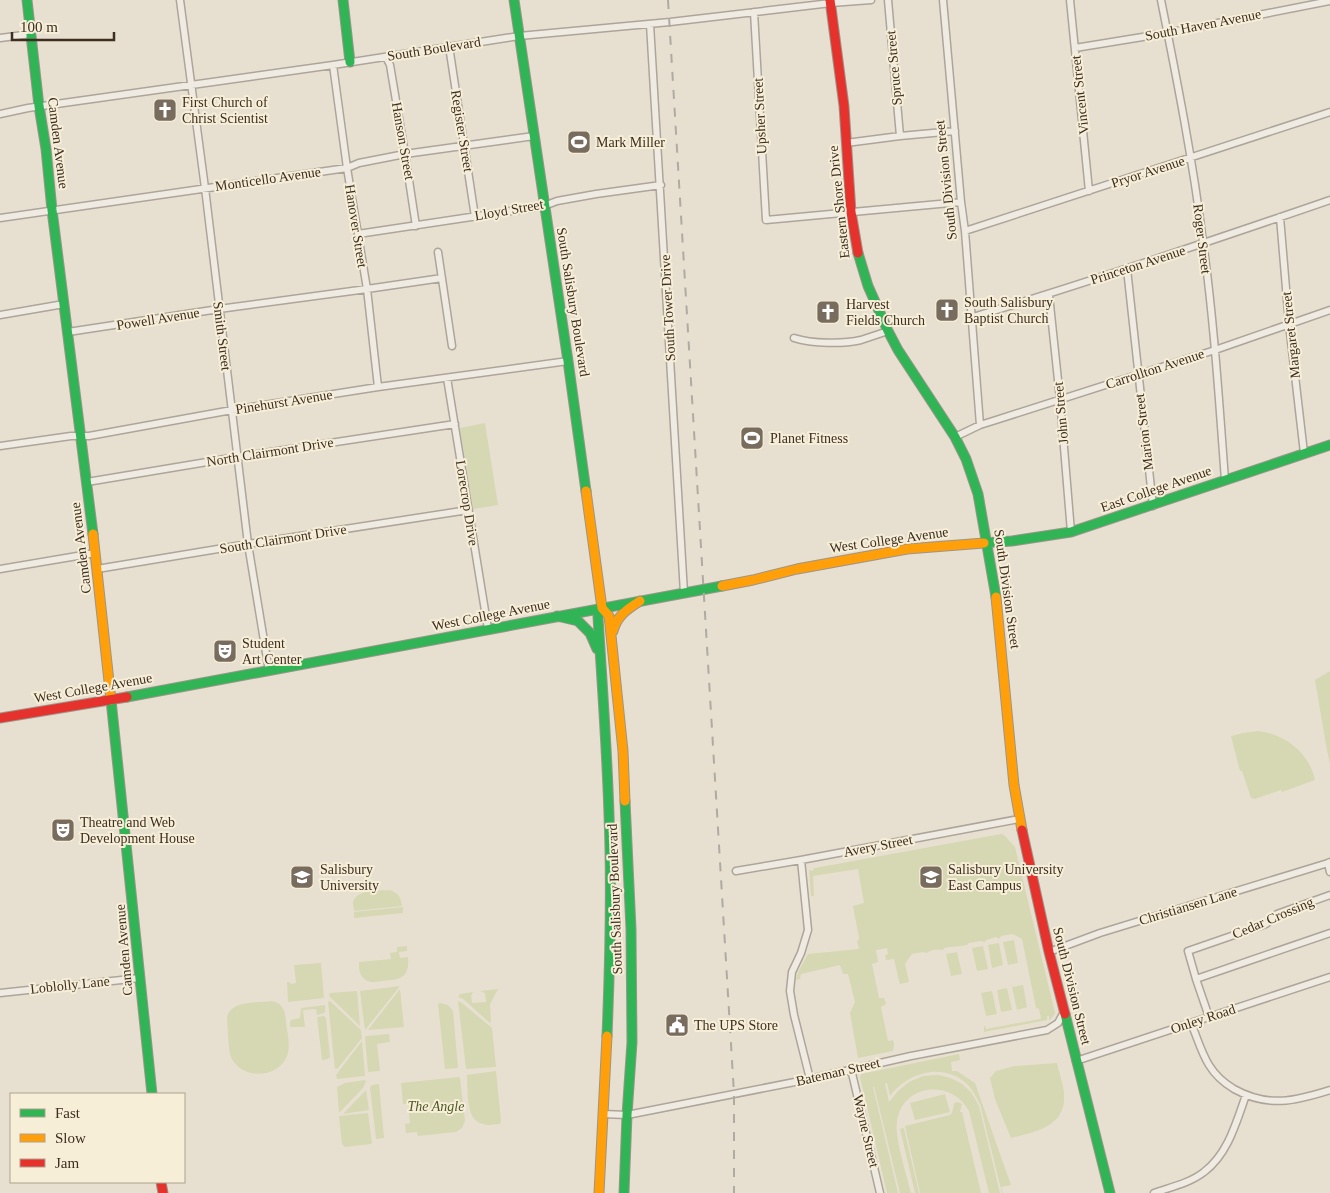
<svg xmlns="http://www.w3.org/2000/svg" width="1330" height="1193" viewBox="0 0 1330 1193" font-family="Georgia,serif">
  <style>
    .green { fill: #d6d7b3 }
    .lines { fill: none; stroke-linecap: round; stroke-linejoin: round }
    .street-casing { stroke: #ada599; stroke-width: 9 }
    .fast-casing { stroke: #9c958a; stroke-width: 11 }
    .slow-casing { stroke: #9c958a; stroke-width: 11 }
    .jam-casing { stroke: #9c958a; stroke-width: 11 }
    .street { stroke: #efebe3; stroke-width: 6 }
    .fast { stroke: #30b455; stroke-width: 9 }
    .slow { stroke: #ff9f0a; stroke-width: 9 }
    .jam { stroke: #e5322d; stroke-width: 9 }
    .rail { stroke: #afaaa2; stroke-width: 2; stroke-dasharray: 9 9; stroke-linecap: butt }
    .labels { text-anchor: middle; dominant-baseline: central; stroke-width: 4; stroke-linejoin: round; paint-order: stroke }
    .street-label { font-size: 14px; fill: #3d2e20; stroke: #f7eed8 }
    .poi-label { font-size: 14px; fill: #3d2e20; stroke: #f7eed8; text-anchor: start }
    .park-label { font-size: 14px; font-style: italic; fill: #4d5a26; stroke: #f7eed8 }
  </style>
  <rect width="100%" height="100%" fill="#e7e0d1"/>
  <path class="green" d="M485 423 498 505 473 509 460 428Z
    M1330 671V764L1326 745 1315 680Z
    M1258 731C1285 734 1309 752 1315 780L1282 792 1281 790 1255 799 1251 798 1242 771H1240L1231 736 1243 733Z
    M1001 834 1004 835 1015 847 1055 1013 1051 1019 1049 1020V1016H1047V1020L984 1032V1026H985L986 1029 1040 1019 1041 1018 1039 1009 1036 1008 1022 939 1013 934 1001 936 999 939 996 937 986 940 985 942 980 941 969 943 967 945C959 947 952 946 944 948L943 950C938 949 931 949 927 953L923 952 912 954 905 964 909 982 900 984 899 981 894 959 886 960 885 955 888 954 887 948 876 950 878 962 872 964 879 998H884L886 1004 881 1007 888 1041 893 1040 894 1044 893 1051 858 1058 850 1013 855 1002 848 974H843L840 965 801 974 800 979 796 980 798 972 808 954 859 949 857 941 859 940V938L853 906 864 903 858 869 813 876 814 896H811L809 870 812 871 815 868Z
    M389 890C398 892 401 898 402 906L354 911C354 908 353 905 353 903 355 889 379 891 389 890Z
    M403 907V913L354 918V912Z
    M1014 940 1018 963 1008 965 1003 942Z
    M999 943 1003 965 992 968 988 945Z
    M407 946V951L399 952 400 958 408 957C410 979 399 980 381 981 376 982 370 983 366 980 359 976 359 969 359 962L391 959 390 953 397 952V947Z
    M983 946 988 969 977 971 972 948Z
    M957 952 962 974 951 976 946 954Z
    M321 963 324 998 288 1002 287 982H290L291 984 296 983 294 965Z
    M1023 985 1027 1007 1017 1010 1012 987Z
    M400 986 365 1030 360 991Z
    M1007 988 1012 1010 1001 1012 997 990Z
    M400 989 404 1027 368 1030Z
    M498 989 490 1004 491 1022 490 1023 463 999 458 997 460 994 473 992 471 996 472 1003 486 1002 485 993 480 991Z
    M357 991 360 1026 330 997 329 995 330 993Z
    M992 991 997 1014 986 1016 981 993Z
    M272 1001C284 1004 285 1011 286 1022 287 1032 291 1046 287 1056 278 1079 241 1080 231 1057 228 1049 228 1028 227 1018 230 1000 258 1003 272 1001Z
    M330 1001 361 1030 362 1038 338 1068 335 1069 328 1002Z
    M458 1001 462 1003 492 1028 496 1067 466 1069Z
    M440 1003 448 1005 453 1011 458 1068 445 1069 438 1004Z
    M325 1005V1012L324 1013 317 1015 316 1009 303 1010 305 1027H290V1022L291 1020 300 1018 301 1008Z
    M324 1016 326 1018 330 1057 328 1059 322 1060 317 1017Z
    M389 1034 390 1042 377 1044 380 1071 368 1072 365 1037 366 1036Z
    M362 1041 365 1076 337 1079 336 1075Z
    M959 1054 960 1060 951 1062 952 1071H957L975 1083 1011 1185 1001 1187 1003 1193H1002L980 1104C976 1097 973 1090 967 1084 943 1062 908 1072 890 1096L887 1083H885L889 1102 898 1091 909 1082 923 1076 938 1075 951 1078 962 1084 971 1092 979 1106 1000 1193H989L969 1111C952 1079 903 1083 897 1121 894 1136 907 1176 911 1193H900L874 1086 873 1087 898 1193H887L860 1077 861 1074Z
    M1057 1063C1059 1073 1063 1083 1064 1093 1067 1127 1035 1132 1011 1138L995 1099 990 1078 996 1071 1015 1066Z
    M496 1071 501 1121 500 1124C494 1124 489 1126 483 1124 465 1121 468 1089 467 1075Z
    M459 1077 460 1078 465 1121 462 1128 456 1132 418 1136 417 1132 406 1133 405 1124 410 1123 408 1104H403L401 1083Z
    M365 1080 366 1081 363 1088 339 1113 337 1087 345 1083Z
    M379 1084 384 1138 376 1139 370 1087 372 1085Z
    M366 1090 369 1110 343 1114Z
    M945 1094 950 1112 915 1120 910 1103Z
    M958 1102 962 1104 960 1112H962L981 1193H920L905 1126 950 1115 952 1113 954 1103Z
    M368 1113 372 1143 371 1144 345 1147 342 1144 339 1116Z
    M903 1128 904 1129 919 1193H915L900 1129Z"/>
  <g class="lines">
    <g class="street-casing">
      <path id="street" d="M180 0 205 188 248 544 269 671
        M888 0 900 136
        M943 0 961 202 965 231 980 425
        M1070 0 1089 191
        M1161 0C1177 80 1193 161 1203 242 1214 321 1219 400 1225 480
        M754 12 766 220 961 202
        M650 24 684 593
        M0 38 31 34
        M449 46 475 217
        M1075 48 1167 33 1330 1
        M386 57 390 65 405 154 416 226
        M333 65 347 168 367 289 378 387
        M0 114 28 108 333 65 519 36 670 22 831 3 871 0
        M846 143 900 136 955 131
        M1280 217 1289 324 1304 453
        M0 218 347 168 359 163 405 154 534 136
        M965 231 1330 112
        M358 234 544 206 557 201 596 194 661 185
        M438 252 452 346
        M1127 269 1153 506
        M1049 295 1060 399 1071 532
        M0 315 64 304
        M973 317C1093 281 1211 241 1330 200
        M68 332 219 309 367 289 442 278
        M794 338C812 344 844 344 861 340 870 337 879 334 888 331
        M447 378 488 629
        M955 437 980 425 996 420 1215 350 1330 310
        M0 446 71 436H89L232 410 378 387 568 361
        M87 482 237 457 455 424
        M0 569 95 553
        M97 569 248 544 468 510
        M801 860 808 930 801 953 792 972 790 991 794 1015 810 1079
        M1330 862 1328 863 1330 872
        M736 871 801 860 1019 819
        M1330 895 1277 914 1266 924 1188 951 1196 979 1330 933
        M1049 952 1100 933 1328 863
        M1196 979 1209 1017
        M0 993 140 978
        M1191 1023C1197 1037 1201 1052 1209 1065 1215 1075 1224 1083 1234 1089 1268 1108 1295 1101 1330 1090
        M1076 1061 1330 977
        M851 1069 880 1193
        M603 1114 627 1115 810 1079 911 1056 1047 1030 1058 1023 1064 1012
        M1154 1193C1171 1187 1190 1183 1204 1172 1228 1154 1236 1123 1246 1095"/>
    </g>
    <g class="fast-casing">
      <path id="fast" d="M27 0 39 106 46 149 52 210 93 534
        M343 0 350 62
        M514 0 568 361 586 491
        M858 253 868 286 888 331 898 350 955 437 966 459 978 494 996 597
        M984 543 1012 541 1071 532 1330 445
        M602 608 598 617C602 683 607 749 609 815 612 889 610 963 607 1036
        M557 616 578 621 590 633 597 649
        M127 697 722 586
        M111 700 152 1094
        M1065 1014 1110 1193
        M624 1193 627 1115 632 1042 631 929 625 801"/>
    </g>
    <g class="slow-casing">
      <path id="slow" d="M586 491 602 608 609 616 623 751 625 801
        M93 534 111 700
        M722 586 753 580 797 569 907 549 984 543
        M996 597 1014 785 1022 830
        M613 631C617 616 627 609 640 601
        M599 1193 607 1036"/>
    </g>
    <g class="jam-casing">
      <path id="jam" d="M830 0 844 106 851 212 858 253
        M0 718 127 697
        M1022 830 1049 952 1065 1014
        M161 1182 163 1193"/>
    </g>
    <use href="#street" class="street"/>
    <use href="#fast" class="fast"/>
    <use href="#slow" class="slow"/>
    <use href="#jam" class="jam"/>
    <path class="rail" d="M668 0 734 1094V1193"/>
  </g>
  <defs>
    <g id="church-square" transform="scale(1.25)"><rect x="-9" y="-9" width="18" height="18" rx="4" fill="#786c5e" stroke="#f7eed8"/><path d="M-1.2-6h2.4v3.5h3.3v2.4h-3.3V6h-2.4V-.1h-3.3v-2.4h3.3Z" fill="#fff"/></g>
    <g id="stadium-square" transform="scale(1.25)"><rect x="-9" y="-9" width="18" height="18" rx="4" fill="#786c5e" stroke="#f7eed8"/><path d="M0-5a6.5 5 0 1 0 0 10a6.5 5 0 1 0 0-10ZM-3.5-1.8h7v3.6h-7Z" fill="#fff"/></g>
    <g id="theatre-square" transform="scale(1.25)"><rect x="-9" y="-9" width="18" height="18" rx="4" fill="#786c5e" stroke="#f7eed8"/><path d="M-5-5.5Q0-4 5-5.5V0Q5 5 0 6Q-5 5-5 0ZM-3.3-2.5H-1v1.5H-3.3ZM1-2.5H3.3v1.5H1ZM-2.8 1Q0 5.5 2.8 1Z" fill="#fff"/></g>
    <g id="university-square" transform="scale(1.25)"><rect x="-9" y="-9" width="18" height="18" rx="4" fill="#786c5e" stroke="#f7eed8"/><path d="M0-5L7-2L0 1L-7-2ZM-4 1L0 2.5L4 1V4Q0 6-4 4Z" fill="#fff"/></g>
    <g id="civic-square" transform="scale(1.25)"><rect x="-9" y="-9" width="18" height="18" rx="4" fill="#786c5e" stroke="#f7eed8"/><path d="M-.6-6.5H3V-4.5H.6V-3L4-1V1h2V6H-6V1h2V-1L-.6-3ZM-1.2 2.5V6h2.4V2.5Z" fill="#fff"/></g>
  </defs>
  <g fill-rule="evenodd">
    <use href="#church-square" x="165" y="110"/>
    <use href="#stadium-square" x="579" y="142"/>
    <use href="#church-square" x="947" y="310"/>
    <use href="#church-square" x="828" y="312"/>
    <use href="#stadium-square" x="752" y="438"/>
    <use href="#theatre-square" x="225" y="651"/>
    <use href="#theatre-square" x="63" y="830"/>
    <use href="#university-square" x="302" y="877"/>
    <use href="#university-square" x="931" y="877"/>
    <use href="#civic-square" x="677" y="1025"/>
  </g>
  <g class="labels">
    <g class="street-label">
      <text transform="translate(1203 25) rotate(-11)">South Haven Avenue</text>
      <text transform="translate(434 49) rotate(-9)">South Boulevard</text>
      <text transform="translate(894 68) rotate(-95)">Spruce Street</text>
      <text transform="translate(1080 95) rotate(-96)">Vincent Street</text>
      <text transform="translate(760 116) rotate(-93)">Upsher Street</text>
      <text transform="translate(462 131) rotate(81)">Register Street</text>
      <text transform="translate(403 141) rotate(80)">Hanson Street</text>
      <text transform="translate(58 143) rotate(83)">Camden Avenue</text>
      <text transform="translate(1148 172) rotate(-18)">Pryor Avenue</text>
      <text transform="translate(268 179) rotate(-8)">Monticello Avenue</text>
      <text transform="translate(946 180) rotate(-96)">South Division Street</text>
      <text transform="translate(839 202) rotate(-96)">Eastern Shore Drive</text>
      <text transform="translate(509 210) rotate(-10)">Lloyd Street</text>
      <text transform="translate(356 226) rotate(81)">Hanover Street</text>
      <text transform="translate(1202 239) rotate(83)">Roger Street</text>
      <text transform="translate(1138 265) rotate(-18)">Princeton Avenue</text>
      <text transform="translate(573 302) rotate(81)">South Salisbury Boulevard</text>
      <text transform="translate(668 308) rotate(-93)">South Tower Drive</text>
      <text transform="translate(158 319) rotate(-9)">Powell Avenue</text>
      <text transform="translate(1291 335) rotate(-96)">Margaret Street</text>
      <text transform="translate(222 336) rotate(83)">Smith Street</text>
      <text transform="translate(1155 369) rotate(-18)">Carrollton Avenue</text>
      <text transform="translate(284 402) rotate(-9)">Pinehurst Avenue</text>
      <text transform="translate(1061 413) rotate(-95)">John Street</text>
      <text transform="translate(1144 432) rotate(-97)">Marion Street</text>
      <text transform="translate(270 452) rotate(-9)">North Clairmont Drive</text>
      <text transform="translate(1156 489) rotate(-19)">East College Avenue</text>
      <text transform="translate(467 503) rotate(81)">Lorecrop Drive</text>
      <text transform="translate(283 539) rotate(-9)">South Clairmont Drive</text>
      <text transform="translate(889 540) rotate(-8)">West College Avenue</text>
      <text transform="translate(81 548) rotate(-97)">Camden Avenue</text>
      <text transform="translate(1007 589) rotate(82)">South Division Street</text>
      <text transform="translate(491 615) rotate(-11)">West College Avenue</text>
      <text transform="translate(93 688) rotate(-10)">West College Avenue</text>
      <text transform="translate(878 846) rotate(-11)">Avery Street</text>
      <text transform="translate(615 899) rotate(-92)">South Salisbury Boulevard</text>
      <text transform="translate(1188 906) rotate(-17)">Christiansen Lane</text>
      <text transform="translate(1273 918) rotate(-23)">Cedar Crossing</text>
      <text transform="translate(124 950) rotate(-95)">Camden Avenue</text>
      <text transform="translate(70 985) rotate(-6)">Loblolly Lane</text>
      <text transform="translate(1072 986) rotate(76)">South Division Street</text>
      <text transform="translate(1203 1019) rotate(-18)">Onley Road</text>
      <text transform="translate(838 1072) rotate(-13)">Bateman Street</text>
      <text transform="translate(866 1131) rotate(77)">Wayne Street</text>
    </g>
    <g class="poi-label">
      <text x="182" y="102">First Church of<tspan x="182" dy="16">Christ Scientist</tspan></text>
      <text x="596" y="142">Mark Miller</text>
      <text x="964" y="302">South Salisbury<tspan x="964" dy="16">Baptist Church</tspan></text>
      <text x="846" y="304">Harvest<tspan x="846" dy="16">Fields Church</tspan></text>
      <text x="770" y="438">Planet Fitness</text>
      <text x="242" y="643">Student<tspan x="242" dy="16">Art Center</tspan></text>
      <text x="80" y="822">Theatre and Web<tspan x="80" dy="16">Development House</tspan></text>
      <text x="320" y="869">Salisbury<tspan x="320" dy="16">University</tspan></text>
      <text x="948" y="869">Salisbury University<tspan x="948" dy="16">East Campus</tspan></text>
      <text x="694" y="1025">The UPS Store</text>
    </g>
    <g class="park-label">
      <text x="436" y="1106">The Angle</text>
    </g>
  </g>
  <rect x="10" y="1093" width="175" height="90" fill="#f7eed8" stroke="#ada18e"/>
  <rect x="20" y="1109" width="25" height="8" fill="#30b455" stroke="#ada18e"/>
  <text x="55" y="1118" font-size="15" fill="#3d2e20">Fast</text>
  <rect x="20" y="1134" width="25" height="8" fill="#ff9f0a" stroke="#ada18e"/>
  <text x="55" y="1143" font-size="15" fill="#3d2e20">Slow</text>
  <rect x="20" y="1159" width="25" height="8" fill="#e5322d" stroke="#ada18e"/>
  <text x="55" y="1168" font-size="15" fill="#3d2e20">Jam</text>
  <path d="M12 32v8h102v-8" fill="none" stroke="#3d2e20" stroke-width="2.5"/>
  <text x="20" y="32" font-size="15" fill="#3d2e20" stroke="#f7eed8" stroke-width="4" paint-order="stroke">100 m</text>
</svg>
